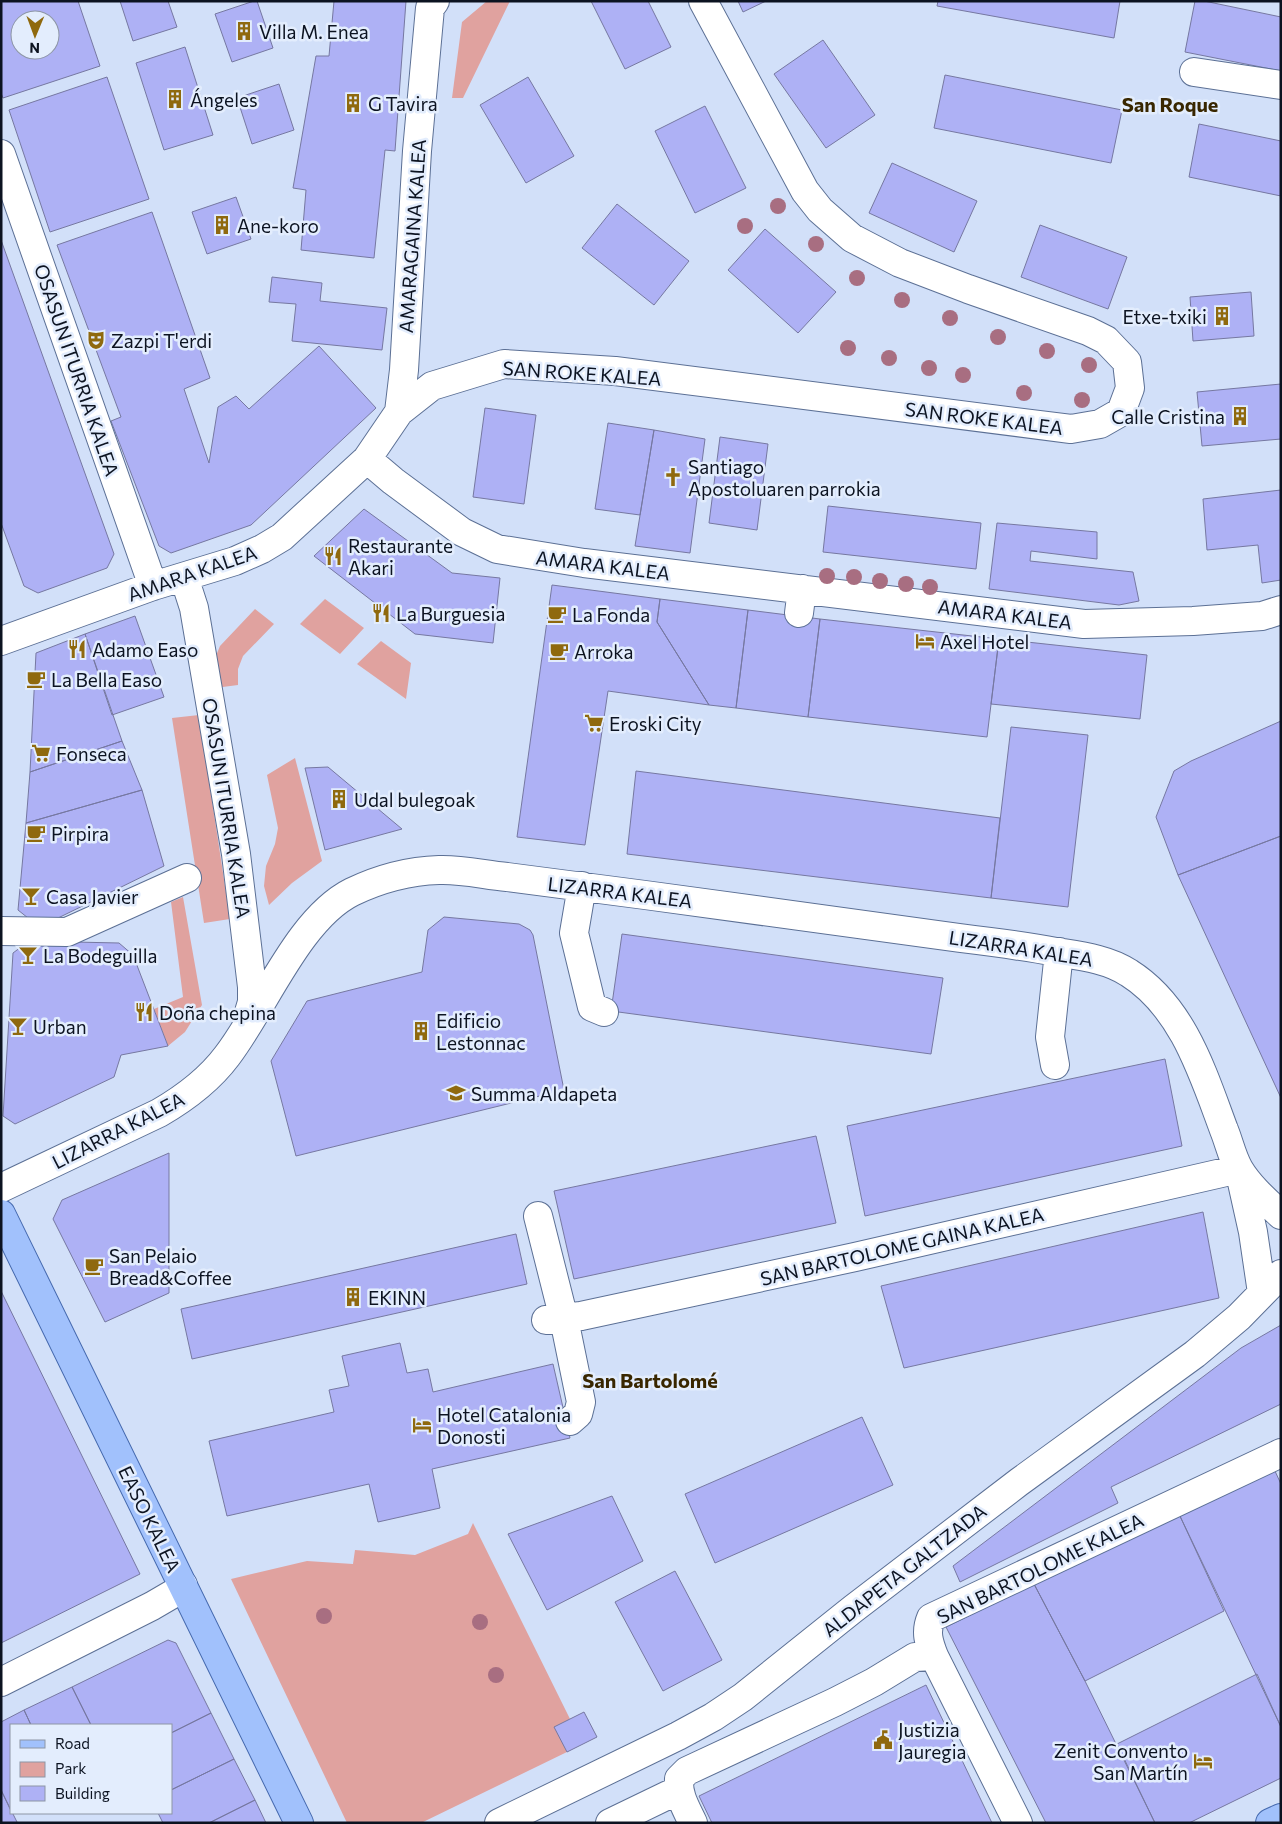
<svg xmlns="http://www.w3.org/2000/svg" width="1282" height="1824" viewBox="0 0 1282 1824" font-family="Commissioner,sans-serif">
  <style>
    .green { fill: #e0a29f }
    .building { fill: #aeb1f5; stroke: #7678a1; fill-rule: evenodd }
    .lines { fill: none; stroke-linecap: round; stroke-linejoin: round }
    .minor-casing { stroke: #5c7095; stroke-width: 30 }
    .major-casing { stroke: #4569ae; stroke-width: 30 }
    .minor { stroke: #fff; stroke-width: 28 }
    .major { stroke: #a1c1fc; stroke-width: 28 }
    .tree { fill: #a86e81 }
    .labels { text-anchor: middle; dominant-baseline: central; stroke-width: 5; stroke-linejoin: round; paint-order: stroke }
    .poi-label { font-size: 19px; fill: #0c1321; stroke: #e3edfd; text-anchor: start }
    .street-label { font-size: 19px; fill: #0c1321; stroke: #e3edfd }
    .neighbourhood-label { font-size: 20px; font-weight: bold; fill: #392700; stroke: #e3edfd }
  </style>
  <rect width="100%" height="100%" fill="#d2e0f9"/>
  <path class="green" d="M487 1H510L463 98H452L462 22Z
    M325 599 364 628 340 654 300 624Z
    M255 609 274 624 243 656 238 669V685L215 688 213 663 220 646Z
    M381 641 411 663 406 699 357 664Z
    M199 715 230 919 204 923 172 718Z
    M295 758 322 861 292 883 269 905 264 886 266 866 275 844 278 828 267 775Z
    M183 897 202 1005 185 1032 168 1046 154 1009 183 997 171 902Z
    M473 1523 570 1719 555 1727 567 1752 421 1823H347L231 1579 307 1561 353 1564 355 1550 415 1555 468 1534Z"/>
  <path class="building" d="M1 1H78L100 66 3 98 1 93ZM20 20H50V50H20Z
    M120 1H168L177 27 133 41Z
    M254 1H257L273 48 232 62 215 14Z
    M334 1H406L395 151 385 150 374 258 301 250 306 190 293 188 316 56H329Z
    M591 1H648L671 47 625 69Z
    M738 1H766L743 12Z
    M938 1H1120L1114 38 937 6Z
    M1195 1H1204L1281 17V71L1185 52Z
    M823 40 875 115 826 148 774 74Z
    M185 47 213 135 164 150 136 63Z
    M945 75 1122 110 1111 163 934 128Z
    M107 77 149 199 50 232 9 110Z
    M528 77 574 156 526 183 480 105Z
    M279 84 294 130 252 144 237 98Z
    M705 106 746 188 695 213 655 131Z
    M1199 124 1281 141V196L1189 177Z
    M892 163 977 201 954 252 869 213Z
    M236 197 251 239 207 254 192 212Z
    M617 204 689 261 654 305 582 248Z
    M152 212 210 378 184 389 209 463 218 407 236 396 249 409 319 346 376 408 251 525 171 553 159 546 111 421 121 417 57 245Z
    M1040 225 1127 257 1108 309 1021 277Z
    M765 229 836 292 798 333 728 270Z
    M1 240 114 554 107 568 38 593 24 586 1 523Z
    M272 277 322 283 320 301 387 308 382 350 292 341 296 304 269 302Z
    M1251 292 1254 336 1193 341 1190 297Z
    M1281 384V439L1202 446 1197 392Z
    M485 408 536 415 524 504 473 497Z
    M608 423 654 430 640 515 595 509Z
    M654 430 705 439 690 553 635 546Z
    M720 437 768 444 757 530 709 523Z
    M1281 490V580L1262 583 1258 545 1207 550 1203 499Z
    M828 506 981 523 976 569 823 552Z
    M364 509 452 573 500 578 493 643 415 634 314 556Z
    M997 523 1097 532V559L1031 551 1030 561 1133 572 1139 601 1119 605 989 589Z
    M552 585 660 599 657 622 709 705 608 691 585 845 517 837Z
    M660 599 748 610 736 708 709 705 657 622Z
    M748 610 820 619 808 717 736 708Z
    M135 616 164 697 112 715 85 634Z
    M820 619 999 639 987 737 808 717Z
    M85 634 122 741 30 772 36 653Z
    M999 639 1147 655 1140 719 991 704Z
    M1281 721V836L1178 875 1156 817 1174 771 1191 761Z
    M1011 727 1088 735 1068 907 991 898Z
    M122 741 142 790 26 823 30 772Z
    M328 767 402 829 325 850 305 768Z
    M636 771 1000 818 991 898 627 854Z
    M142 790 164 866 56 919 28 918 18 910 26 823Z
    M1281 836V1098L1178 875Z
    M444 917 519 924 530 930 533 935 564 1090 296 1156 271 1061 307 1001 422 972 428 930Z
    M622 934 943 978 931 1054 611 1011Z
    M29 941 119 943 133 955 168 1046 121 1055 114 1077 15 1124 3 1116 13 953Z
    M1165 1059 1182 1146 865 1216 847 1126Z
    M816 1136 836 1223 574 1279 554 1191Z
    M169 1153V1293L105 1322 53 1219 62 1200Z
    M1203 1212 1219 1298 904 1368 881 1286Z
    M516 1234 527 1284 192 1359 181 1309Z
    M1 1291 140 1574 1 1643Z
    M1281 1325V1404L1111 1487 1118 1503 960 1582 953 1566 1241 1348Z
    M400 1343 407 1373 428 1369 433 1392 553 1364 570 1438 432 1469 440 1508 378 1522 369 1484 227 1516 209 1441 334 1412 329 1390 349 1386 342 1356Z
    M862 1417 893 1485 715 1563 685 1494Z
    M1274 1469 1281 1484V1727L1179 1514Z
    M612 1496 643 1561 547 1610 508 1534Z
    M1179 1514 1224 1611 1085 1681 1034 1584Z
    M675 1571 722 1660 663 1691 615 1602Z
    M1034 1584 1085 1681 1155 1823H1046L946 1627Z
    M168 1640 176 1643 211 1713 171 1733V1725H91L72 1687Z
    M1257 1674 1281 1727V1778L1189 1823H1155L1117 1744Z
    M926 1685 992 1823H712L699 1796Z
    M72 1687 91 1725H31L24 1710Z
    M24 1710 31 1725H11V1811L1 1790V1722Z
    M584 1712 597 1737 567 1752 554 1727Z
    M211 1713 234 1759 171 1790V1733Z
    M234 1759 255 1800 209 1823H163L158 1813H171V1790Z
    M1 1790 17 1822 16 1823H1Z
    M255 1800 266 1823H209Z"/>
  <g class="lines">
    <g class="minor-casing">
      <path id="minor" d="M1194 72 1281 85
        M1 154 153 586
        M399 412 404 370 417 151 430 8 435 1
        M367 459 393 481 462 532 497 549 584 563 1084 624 1193 621 1262 616 1281 610
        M184 577 194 608 236 854 252 987V1002L247 1019
        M799 613 802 589
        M1 641 153 586 235 561 262 549 282 537 367 459 399 412 432 386 504 364 615 371 1071 429 1100 424 1121 412 1130 388 1127 362 1106 340 1088 331 968 289 900 263 852 238 820 210 805 191 703 1
        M582 886 574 933 592 1007 604 1012
        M1 931 67 932 187 878
        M1055 1065 1050 1037 1059 952
        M1 1188 159 1113C185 1098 209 1080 227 1056 264 1008 298 919 352 892 379 879 409 871 439 870 461 869 485 875 507 877 553 883 599 889 645 895 750 909 855 923 960 938 993 942 1024 946 1056 952 1081 956 1108 959 1129 973 1183 1007 1203 1074 1224 1130 1229 1142 1232 1157 1239 1169 1249 1186 1266 1201 1281 1215
        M538 1216 564 1319 581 1402 578 1414 570 1421
        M546 1320 581 1316 855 1257 1239 1169 1253 1232 1262 1293
        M1 1682 152 1606 176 1592 183 1585
        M499 1823 678 1736 713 1717 743 1697 853 1609 1019 1482 1195 1354 1239 1317 1281 1274
        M610 1823 668 1795H679
        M693 1823C686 1808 678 1796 679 1779L687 1771 835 1702 874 1682 915 1657 934 1656
        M1018 1823 934 1656C929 1643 925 1632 931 1618L1281 1453"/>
    </g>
    <g class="major-casing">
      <path id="major" d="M1 1214 299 1823
        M1270 1823 1281 1818"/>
    </g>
    <use href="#minor" class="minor"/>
    <use href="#major" class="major"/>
  </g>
  <g class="tree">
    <circle cx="778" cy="206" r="8"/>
    <circle cx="745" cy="226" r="8"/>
    <circle cx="816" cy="244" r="8"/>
    <circle cx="857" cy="278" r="8"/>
    <circle cx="902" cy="300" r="8"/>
    <circle cx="950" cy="318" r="8"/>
    <circle cx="998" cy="337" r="8"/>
    <circle cx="848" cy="348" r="8"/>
    <circle cx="1047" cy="351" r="8"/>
    <circle cx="889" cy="358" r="8"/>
    <circle cx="1089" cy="365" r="8"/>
    <circle cx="929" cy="368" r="8"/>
    <circle cx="963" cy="375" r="8"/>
    <circle cx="1024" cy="393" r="8"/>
    <circle cx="1082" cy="400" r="8"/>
    <circle cx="827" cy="576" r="8"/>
    <circle cx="854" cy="577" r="8"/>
    <circle cx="880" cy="581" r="8"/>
    <circle cx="906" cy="584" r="8"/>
    <circle cx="930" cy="587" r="8"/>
    <circle cx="324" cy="1616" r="8"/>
    <circle cx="480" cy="1622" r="8"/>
    <circle cx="496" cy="1675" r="8"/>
  </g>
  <defs>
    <g id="building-bare" transform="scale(1.5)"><path d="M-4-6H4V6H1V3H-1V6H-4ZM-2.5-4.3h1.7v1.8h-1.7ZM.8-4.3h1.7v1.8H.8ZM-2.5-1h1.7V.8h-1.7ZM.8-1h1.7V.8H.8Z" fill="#8f690e" stroke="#e3edfd" stroke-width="2.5" paint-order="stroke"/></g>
    <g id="theatre-bare" transform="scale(1.5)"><path d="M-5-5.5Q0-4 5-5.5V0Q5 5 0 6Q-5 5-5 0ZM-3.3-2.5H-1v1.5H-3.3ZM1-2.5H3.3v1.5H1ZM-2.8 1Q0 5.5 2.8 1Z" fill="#8f690e" stroke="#e3edfd" stroke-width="2.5" paint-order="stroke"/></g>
    <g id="church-bare" transform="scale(1.5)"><path d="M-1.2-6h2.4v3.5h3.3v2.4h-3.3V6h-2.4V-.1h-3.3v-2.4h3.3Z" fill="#8f690e" stroke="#e3edfd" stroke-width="2.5" paint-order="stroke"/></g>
    <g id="restaurant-bare" transform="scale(1.5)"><path d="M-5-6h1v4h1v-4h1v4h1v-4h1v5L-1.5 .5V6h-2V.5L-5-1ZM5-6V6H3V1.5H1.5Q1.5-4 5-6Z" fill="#8f690e" stroke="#e3edfd" stroke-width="2.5" paint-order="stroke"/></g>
    <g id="cafe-bare" transform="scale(1.5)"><path d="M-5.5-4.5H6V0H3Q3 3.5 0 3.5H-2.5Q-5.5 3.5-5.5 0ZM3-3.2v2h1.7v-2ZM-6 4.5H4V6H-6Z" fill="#8f690e" stroke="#e3edfd" stroke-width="2.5" paint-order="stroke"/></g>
    <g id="hotel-bare" transform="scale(1.5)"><path d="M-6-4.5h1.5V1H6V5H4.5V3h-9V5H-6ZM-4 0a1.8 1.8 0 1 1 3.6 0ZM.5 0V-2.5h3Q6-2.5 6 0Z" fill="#8f690e" stroke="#e3edfd" stroke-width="2.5" paint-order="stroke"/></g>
    <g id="supermarket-bare" transform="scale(1.5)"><path d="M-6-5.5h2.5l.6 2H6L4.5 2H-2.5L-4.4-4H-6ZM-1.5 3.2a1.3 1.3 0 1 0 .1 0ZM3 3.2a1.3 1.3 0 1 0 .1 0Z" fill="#8f690e" stroke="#e3edfd" stroke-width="2.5" paint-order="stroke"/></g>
    <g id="bar-bare" transform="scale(1.5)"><path d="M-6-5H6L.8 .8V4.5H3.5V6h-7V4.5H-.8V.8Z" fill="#8f690e" stroke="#e3edfd" stroke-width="2.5" paint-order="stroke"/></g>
    <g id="school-bare" transform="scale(1.5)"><path d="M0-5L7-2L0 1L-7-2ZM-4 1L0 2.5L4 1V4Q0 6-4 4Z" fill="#8f690e" stroke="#e3edfd" stroke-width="2.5" paint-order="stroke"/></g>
    <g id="civic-bare" transform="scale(1.5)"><path d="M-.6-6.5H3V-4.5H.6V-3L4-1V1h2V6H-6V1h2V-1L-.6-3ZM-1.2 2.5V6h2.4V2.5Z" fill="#8f690e" stroke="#e3edfd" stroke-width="2.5" paint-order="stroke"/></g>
  </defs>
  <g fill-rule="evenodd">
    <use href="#building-bare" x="244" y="31"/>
    <use href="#building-bare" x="175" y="99"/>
    <use href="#building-bare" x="353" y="103"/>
    <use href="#building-bare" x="222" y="225"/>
    <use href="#building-bare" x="1222" y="316"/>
    <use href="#theatre-bare" x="96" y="340"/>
    <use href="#building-bare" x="1240" y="416"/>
    <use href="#church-bare" x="673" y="477"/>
    <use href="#restaurant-bare" x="333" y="556"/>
    <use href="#restaurant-bare" x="381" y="613"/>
    <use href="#cafe-bare" x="557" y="614"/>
    <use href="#hotel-bare" x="925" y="641"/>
    <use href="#restaurant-bare" x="77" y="649"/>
    <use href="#cafe-bare" x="559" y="651"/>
    <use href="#cafe-bare" x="36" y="679"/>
    <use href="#supermarket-bare" x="594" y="723"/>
    <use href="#supermarket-bare" x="41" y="753"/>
    <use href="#building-bare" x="339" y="799"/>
    <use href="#cafe-bare" x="36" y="833"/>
    <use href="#bar-bare" x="31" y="896"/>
    <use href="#bar-bare" x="28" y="955"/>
    <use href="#restaurant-bare" x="144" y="1012"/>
    <use href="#bar-bare" x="18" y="1026"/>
    <use href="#building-bare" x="421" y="1031"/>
    <use href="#school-bare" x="456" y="1093"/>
    <use href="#cafe-bare" x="94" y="1266"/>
    <use href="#building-bare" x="353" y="1297"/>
    <use href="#hotel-bare" x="422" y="1425"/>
    <use href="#civic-bare" x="883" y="1740"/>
    <use href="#hotel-bare" x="1203" y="1761"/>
  </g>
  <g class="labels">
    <g class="poi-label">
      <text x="259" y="31">Villa M. Enea</text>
      <text x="190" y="99">Ángeles</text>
      <text x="368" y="103">G Tavira</text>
      <text x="237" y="225">Ane-koro</text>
      <text x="1207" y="316" text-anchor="end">Etxe-txiki</text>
      <text x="111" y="340">Zazpi T'erdi</text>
      <text x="1225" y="416" text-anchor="end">Calle Cristina</text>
      <text x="688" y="466">Santiago<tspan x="688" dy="22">Apostoluaren parrokia</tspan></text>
      <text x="348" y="545">Restaurante<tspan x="348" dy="22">Akari</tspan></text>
      <text x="396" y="613">La Burguesia</text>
      <text x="572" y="614">La Fonda</text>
      <text x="940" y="641">Axel Hotel</text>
      <text x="92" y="649">Adamo Easo</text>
      <text x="574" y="651">Arroka</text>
      <text x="51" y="679">La Bella Easo</text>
      <text x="609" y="723">Eroski City</text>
      <text x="56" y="753">Fonseca</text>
      <text x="354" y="799">Udal bulegoak</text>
      <text x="51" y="833">Pirpira</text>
      <text x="46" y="896">Casa Javier</text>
      <text x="43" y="955">La Bodeguilla</text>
      <text x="159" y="1012">Doña chepina</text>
      <text x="436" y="1020">Edificio<tspan x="436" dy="22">Lestonnac</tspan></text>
      <text x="33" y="1026">Urban</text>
      <text x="471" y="1093">Summa Aldapeta</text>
      <text x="109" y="1255">San Pelaio<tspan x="109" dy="22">Bread&amp;Coffee</tspan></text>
      <text x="368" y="1297">EKINN</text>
      <text x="437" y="1414">Hotel Catalonia<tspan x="437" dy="22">Donosti</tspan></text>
      <text x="898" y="1729">Justizia<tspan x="898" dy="22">Jauregia</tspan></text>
      <text x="1188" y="1750" text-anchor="end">Zenit Convento<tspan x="1188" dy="22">San Martín</tspan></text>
    </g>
    <g class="street-label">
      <text transform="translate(412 236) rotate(-86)">AMARAGAINA KALEA</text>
      <text transform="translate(77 370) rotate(71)">OSASUN ITURRIA KALEA</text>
      <text transform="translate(582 373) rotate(4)">SAN ROKE KALEA</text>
      <text transform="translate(984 418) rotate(7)">SAN ROKE KALEA</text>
      <text transform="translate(603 565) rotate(7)">AMARA KALEA</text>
      <text transform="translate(192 573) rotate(-19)">AMARA KALEA</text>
      <text transform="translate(1005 614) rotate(7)">AMARA KALEA</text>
      <text transform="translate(227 808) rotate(81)">OSASUN ITURRIA KALEA</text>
      <text transform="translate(620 892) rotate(7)">LIZARRA KALEA</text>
      <text transform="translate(1021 948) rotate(9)">LIZARRA KALEA</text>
      <text transform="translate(118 1130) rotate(-27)">LIZARRA KALEA</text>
      <text transform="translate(902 1246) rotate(-13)">SAN BARTOLOME GAINA KALEA</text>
      <text transform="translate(150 1519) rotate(64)">EASO KALEA</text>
      <text transform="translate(1040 1568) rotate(-26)">SAN BARTOLOME KALEA</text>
      <text transform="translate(904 1570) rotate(-38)">ALDAPETA GALTZADA</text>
    </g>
    <g class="neighbourhood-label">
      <text x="1170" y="104">San Roque</text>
      <text x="650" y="1380">San Bartolomé</text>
    </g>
  </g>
  <rect width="1282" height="1824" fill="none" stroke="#0c1321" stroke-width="5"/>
  <rect x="10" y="1724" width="162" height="90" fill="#e3edfd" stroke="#8d96a5"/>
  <rect x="20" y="1740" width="25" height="8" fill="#a1c1fc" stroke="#8d96a5"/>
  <text x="55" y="1749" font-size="15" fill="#0c1321">Road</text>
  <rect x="20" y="1762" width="25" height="15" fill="#e0a29f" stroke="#8d96a5"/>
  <text x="55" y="1774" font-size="15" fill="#0c1321">Park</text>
  <rect x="20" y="1786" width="25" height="15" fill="#aeb1f5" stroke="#8d96a5"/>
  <text x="55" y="1799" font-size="15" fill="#0c1321">Building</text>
  <g transform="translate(35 35) rotate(181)"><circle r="24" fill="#e3edfd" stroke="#8d96a5"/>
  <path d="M0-4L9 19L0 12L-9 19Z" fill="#8f690e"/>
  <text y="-8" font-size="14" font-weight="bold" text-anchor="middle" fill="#0c1321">N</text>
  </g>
</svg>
